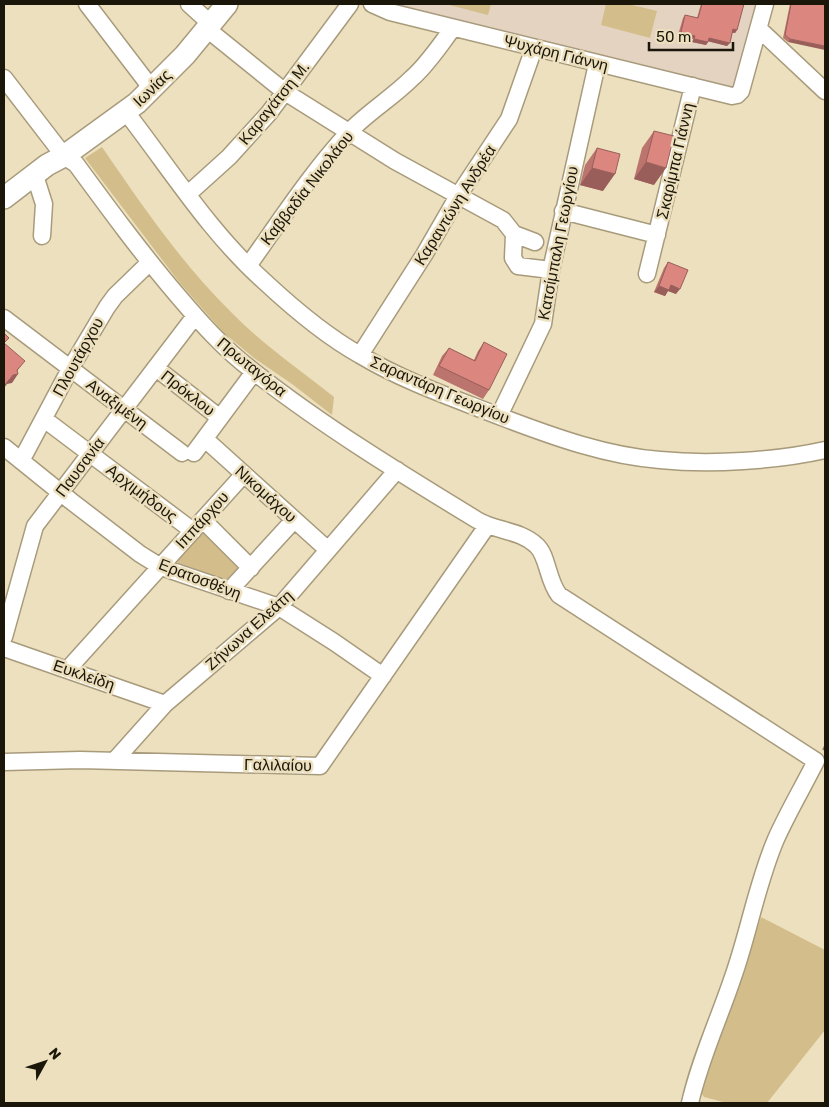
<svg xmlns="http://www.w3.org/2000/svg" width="829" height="1107" viewBox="0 0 829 1107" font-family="Rubik,sans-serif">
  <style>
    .education { fill: #e5d3c2 }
    .green { fill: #d3be8b }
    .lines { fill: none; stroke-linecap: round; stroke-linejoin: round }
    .minor-casing { stroke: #a89b7c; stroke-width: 19 }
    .major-casing { stroke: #a89b7c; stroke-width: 24 }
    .path { stroke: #8c836b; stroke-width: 2; stroke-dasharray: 5 2.5; stroke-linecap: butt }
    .minor { stroke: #fff; stroke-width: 16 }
    .major { stroke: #fff; stroke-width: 21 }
    .wall { fill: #bc746e }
    .shaded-wall { fill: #995e5a }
    .building { fill: #db8780; stroke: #995e5a }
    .labels { text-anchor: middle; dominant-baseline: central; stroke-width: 5; stroke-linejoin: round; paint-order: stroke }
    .street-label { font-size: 16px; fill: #1b160a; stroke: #ede0be }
  </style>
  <rect width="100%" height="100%" fill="#ede0be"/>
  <path class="education" d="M390 4H756L736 89Z"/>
  <path class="green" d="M445 4H491L488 15Z
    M606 4H628L657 11 650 38 601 25Z
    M102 147C142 205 181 263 231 312 262 344 299 369 334 397L332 415 292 384 254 358 223 332 179 282 85 158Z
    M205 527 243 565 229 581 173 561Z
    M761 917 825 950V1030L767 1103H727L704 1097 699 1090 736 990Z"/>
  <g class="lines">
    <g class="minor-casing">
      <path id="minor" d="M87 4 152 89
        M189 4 211 24
        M372 4 390 12 732 96 737 95 741 91 765 4
        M207 29 285 92 395 161 503 220 514 234 535 242
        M759 29 825 91
        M4 78 64 156 76 164C109 209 142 254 178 296 201 323 224 349 253 371 323 426 400 473 477 520 495 531 520 530 536 545 548 555 547 580 559 595L816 761C803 787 788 812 776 839 757 883 749 932 733 977 719 1019 700 1059 690 1103
        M126 112C171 170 210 233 265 282 294 309 326 336 360 355 405 382 456 399 504 418 554 437 607 456 660 460 710 465 776 461 825 450
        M37 182 44 204 42 236
        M188 194 229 157 269 113 350 4
        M563 211 657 235
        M514 234 513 258 518 266 551 270
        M248 266C280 221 311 173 349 132 368 112 392 98 412 78 428 64 440 45 453 28
        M647 274 693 86
        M4 318 182 453
        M360 355 424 255 458 196 509 119 534 48
        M156 368 220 418
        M499 416 543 324 551 270 597 64
        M44 419 193 531
        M205 439 328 550
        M4 447 71 501 140 554 161 567 279 607 334 642 383 676
        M194 453 254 372
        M21 461 70 369 107 307 115 296 149 263
        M203 520 251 568
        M229 591 294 520
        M4 637 35 526 195 316
        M4 648 165 704
        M68 669 244 474
        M115 760 165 704 279 607 397 470
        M4 762 80 760 320 766 487 526"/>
    </g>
    <g class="major-casing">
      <path id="major" d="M4 198 47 165 64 156 137 103 185 55 227 4"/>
    </g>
    <path class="path" d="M823 750 825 746"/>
    <use href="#minor" class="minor"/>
    <use href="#major" class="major"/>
  </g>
  <path class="wall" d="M701 4H744L737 30 735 33H732L727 46 708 41 706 45 692 42 693 39 678 35 683 18 685 15 697 18Z
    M790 4H825L788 42 783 38Z
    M654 131V185L634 179 642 148Z
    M597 148 603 191 580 185 585 165Z
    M668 262 676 294 668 291 665 296 654 292 664 268Z
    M484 342 489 390 483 399 433 375 442 356 449 348 474 360 478 351Z"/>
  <path class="shaded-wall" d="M733 29 737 30 735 33 731 32Z
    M681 32 695 36 693 39 678 35Z
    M709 38 730 43 727 46 707 41Z
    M694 39 708 42 706 45 692 42Z
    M790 39 825 46V50L788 42Z
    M646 162 666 168 654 185 634 179Z
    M592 168 615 174 603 191 580 185Z
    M671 285 680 289 676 294 668 291 665 296 654 292 659 286Z
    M25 361 14 375 18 374 12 383 7 384 4 388V386Z"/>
  <path class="building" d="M702 4H744L737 30 733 29 730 43 709 38 708 42 694 39 695 36 681 32 685 15 698 18Z
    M791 4H825V46L790 39 785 35Z
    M654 131 674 136 666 168 646 162Z
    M597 148 620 154 615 174 592 168Z
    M668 262 688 270 680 289 671 285 669 290 659 286Z
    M4 333 9 338 4 343 25 361 17 370 18 374 13 375 4 386Z
    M484 342 507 354 489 390 439 366 449 348 475 361Z"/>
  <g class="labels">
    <g class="street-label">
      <text transform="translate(556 53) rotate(14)">Ψυχάρη Γιάννη</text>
      <text transform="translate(152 88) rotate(-44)">Ιωνίας</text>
      <text transform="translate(274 103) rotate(-51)">Καραγάτση Μ.</text>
      <text transform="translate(675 161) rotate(-77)">Σκαρίμπα Γιάννη</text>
      <text transform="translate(307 188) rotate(-52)">Καββαδία Νικολάου</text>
      <text transform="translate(455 205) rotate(-58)">Καραντώνη Ανδρέα</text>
      <text transform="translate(558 243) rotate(-79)">Κατσίμπαλη Γεωργίου</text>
      <text transform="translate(78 357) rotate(-61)">Πλουτάρχου</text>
      <text transform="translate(252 367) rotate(39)">Πρωταγόρα</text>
      <text transform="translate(440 390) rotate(23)">Σαραντάρη Γεωργίου</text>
      <text transform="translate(188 393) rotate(38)">Πρόκλου</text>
      <text transform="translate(117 404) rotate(37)">Αναξιμένη</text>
      <text transform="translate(80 467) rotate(-53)">Παυσανία</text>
      <text transform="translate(142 493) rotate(37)">Αρχιμήδους</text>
      <text transform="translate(266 494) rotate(42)">Νικομάχου</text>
      <text transform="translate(202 520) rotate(-48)">Ιππάρχου</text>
      <text transform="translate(200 579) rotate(21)">Ερατοσθένη</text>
      <text transform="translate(249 630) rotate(-42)">Ζήνωνα Ελεάτη</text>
      <text transform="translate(84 675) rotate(19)">Ευκλείδη</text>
      <text transform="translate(278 765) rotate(1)">Γαλιλαίου</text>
    </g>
  </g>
  <rect width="829" height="1107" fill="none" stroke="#1b160a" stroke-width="10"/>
  <g transform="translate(45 1062) rotate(50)" stroke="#ede0be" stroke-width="4" paint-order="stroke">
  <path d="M0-4L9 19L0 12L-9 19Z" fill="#1b160a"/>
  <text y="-8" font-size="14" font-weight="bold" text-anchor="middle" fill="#1b160a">N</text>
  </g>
  <path d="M649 42v8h84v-8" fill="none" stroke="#1b160a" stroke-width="2.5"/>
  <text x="656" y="42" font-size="15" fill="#1b160a" stroke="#ede0be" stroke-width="4" paint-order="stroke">50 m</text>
</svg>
